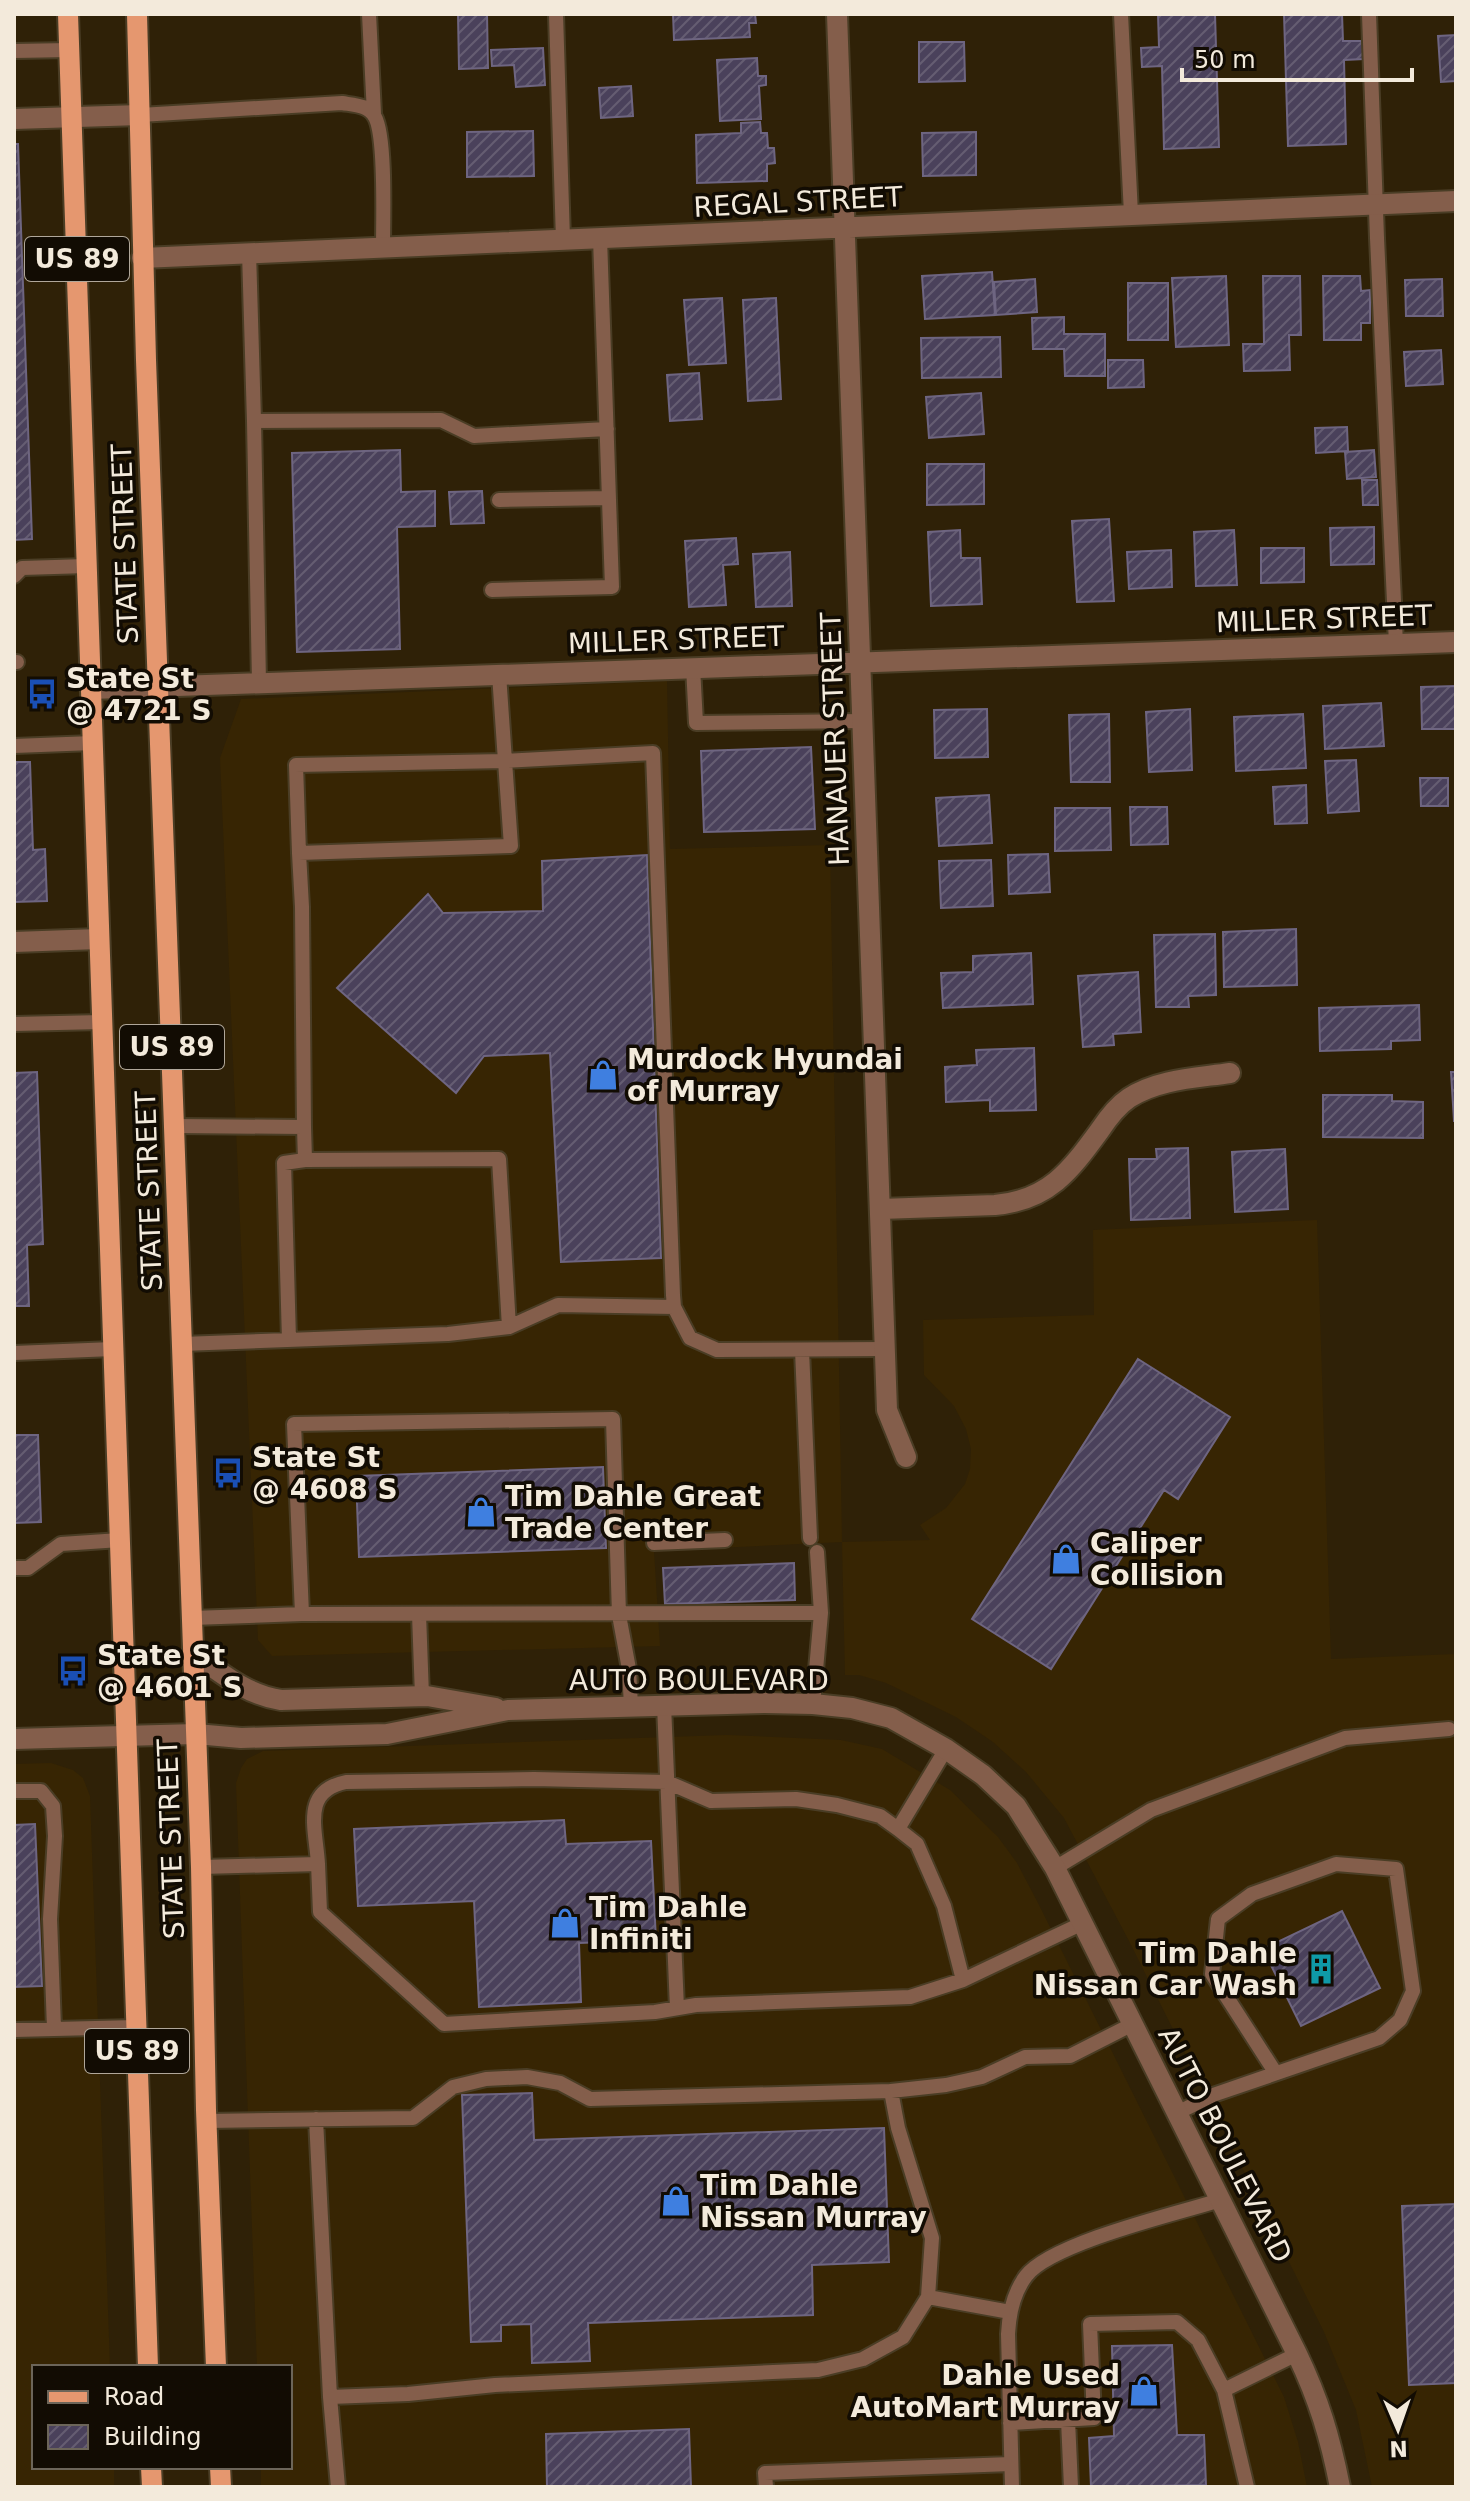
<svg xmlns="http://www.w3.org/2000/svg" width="1470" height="2501" viewBox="0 0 1470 2501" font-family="'DejaVu Sans',sans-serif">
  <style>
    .built { fill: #372503 }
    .building { fill: url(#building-hatch); stroke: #6e6581; stroke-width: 2 }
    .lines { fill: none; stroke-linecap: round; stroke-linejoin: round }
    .service-casing { stroke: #4a3d25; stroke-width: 18 }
    .minor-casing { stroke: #4a3d25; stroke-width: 24 }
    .primary-casing { stroke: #4a3d25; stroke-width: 24 }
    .service { stroke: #845e4b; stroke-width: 14 }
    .minor { stroke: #845e4b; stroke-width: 20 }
    .primary { stroke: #e5976f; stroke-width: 20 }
    .labels { text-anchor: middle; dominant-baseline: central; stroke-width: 7; stroke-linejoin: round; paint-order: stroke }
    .shield { fill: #120c03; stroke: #b0a79a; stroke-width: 2 }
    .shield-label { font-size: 26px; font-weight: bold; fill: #f3eadb }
    .street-label { font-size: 28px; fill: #f3eadb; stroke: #120c03 }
    .poi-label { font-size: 28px; font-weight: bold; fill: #f3eadb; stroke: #120c03; text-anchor: start }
  </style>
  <defs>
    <pattern id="building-hatch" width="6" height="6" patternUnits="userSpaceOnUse" patternTransform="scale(2)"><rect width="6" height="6" fill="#4a415b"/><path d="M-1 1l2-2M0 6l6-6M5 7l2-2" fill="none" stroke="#655d72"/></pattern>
  </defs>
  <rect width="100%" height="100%" fill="#2f2107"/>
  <path class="built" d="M667 681 670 849 830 845 842 1542 930 1540 920 1525 946 1508 965 1484 970 1469 971 1449 966 1429 954 1406 924 1375 923 1320 1094 1315 1093 1230 1317 1220 1331 1659 1456 1654V2487H1372L1356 2410 1324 2332 1129 1941 1064 1818 1026 1772 993 1742 956 1717 886 1683 859 1675H845L842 1542 654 1551 660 1646 272 1656 258 1640 220 758 241 699Z
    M727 1735 841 1740 882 1749 950 1790 998 1837 1017 1863 1037 1901 1284 2397 1298 2442 1307 2487H261V2467H290V2367H257L236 1783 241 1768 247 1759 263 1751Z
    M51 1763 73 1770 83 1778 90 1796 110 2367H34V2467H114V2487H14V1764Z"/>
  <path class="building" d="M458 14H487L488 68 459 69Z
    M673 14H755L756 23H749L750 37 674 40Z
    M1158 14H1215L1219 147 1164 149 1162 66 1142 67 1141 48 1159 47Z
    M1284 14H1342L1343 41H1364V59L1344 60 1346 144 1288 146Z
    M1456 35V81L1441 82 1438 36Z
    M919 42H964L965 81 919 82Z
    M543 48 545 85 516 87 514 65 492 66 491 50Z
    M757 58 758 76H766V85L759 86 761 119 720 121 717 60Z
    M631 86 633 116 601 118 599 88Z
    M760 122 761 133H767L768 148H774L775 163 767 164V181L697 183 696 135 741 133V123Z
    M533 131 534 176 467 177V132Z
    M976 132V175L923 176 922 133Z
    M14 144H18L32 539 14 540Z
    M992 272 995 315 925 319 922 276Z
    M1226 276 1229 345 1176 347 1172 278Z
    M1263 276H1300L1301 335H1289L1290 370 1244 371 1243 344H1264Z
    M1323 276H1360L1361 291 1370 290V323H1361V340H1324Z
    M1035 279 1037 312 996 315 994 282Z
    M1442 279 1443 316H1406L1405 280Z
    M1128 283H1168V340H1128Z
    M722 298 726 363 689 365 684 300Z
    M776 298 781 399 748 401 743 300Z
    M1064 317V334H1105V376H1065L1064 349H1033L1032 318Z
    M1000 337 1001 377 922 378 921 338Z
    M1441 350 1443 384 1406 386 1404 352Z
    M1108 360H1143L1144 387 1108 388Z
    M699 373 702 419 670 421 667 375Z
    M981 393 984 434 929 438 926 397Z
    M1347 427 1348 451 1316 453 1315 428Z
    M400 450 401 492 435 491V526L397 527 400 649 297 652 292 453Z
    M1374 450 1376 477 1347 479 1345 452Z
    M927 464H984V504L927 505Z
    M1362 480H1377L1378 505H1363Z
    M482 491 484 523 451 524 449 492Z
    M1109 519 1114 601 1077 602 1072 521Z
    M1374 527V564L1331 565 1330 528Z
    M960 530 961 558H980L982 604 931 606 928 532Z
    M1234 530 1237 585 1196 586 1194 532Z
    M736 538 738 564 723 565 726 605 689 607 685 541Z
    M1261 548H1304V582L1261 583Z
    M1171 550 1172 587 1129 589 1127 552Z
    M790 552 792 606 756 607 753 554Z
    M1456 686V729H1422L1421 687Z
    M1381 703 1384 746 1325 749 1323 706Z
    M987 709 988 757 935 758 934 710Z
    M1190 709 1192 770 1149 772 1146 712Z
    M1109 714 1110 782H1071L1069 715Z
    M1303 714 1306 768 1236 771 1234 717Z
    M811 747 815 829 704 832 701 751Z
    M1356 760 1359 811 1328 813 1325 761Z
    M14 762H30L33 850 45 849 47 901 14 902Z
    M1420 778H1448V806H1421Z
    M1306 785 1307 823 1275 824 1273 787Z
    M989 795 992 843 939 846 936 798Z
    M1130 807H1167L1168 844 1131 845Z
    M1055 808H1110L1111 850 1055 851Z
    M1048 854 1050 892 1009 894 1008 855Z
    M647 855 661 1258 561 1262 550 1053 484 1056 456 1093 337 988 428 894 443 913 543 911 542 861Z
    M991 860 993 906 941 908 939 861Z
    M1296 929 1297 985 1224 987 1223 932Z
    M1215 934 1216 995 1188 996 1189 1007H1156L1154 935Z
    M1031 953 1033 1004 943 1008 941 973 973 972V956Z
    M1138 972 1141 1032 1113 1034 1114 1045 1083 1047 1078 976Z
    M1419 1005 1420 1040 1391 1041V1049L1320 1051 1319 1008Z
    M1034 1048 1036 1110 990 1111V1100L946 1102 945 1067 977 1065 976 1050Z
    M37 1072 43 1244 27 1245 29 1306H14V1073Z
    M1451 1072H1456V1121H1454Z
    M1323 1095H1392V1101L1423 1102V1138L1323 1137Z
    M1188 1148 1190 1218 1131 1220 1129 1159H1157L1156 1149Z
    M1285 1149 1288 1209 1235 1212 1232 1152Z
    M1138 1359 1230 1417 1178 1499 1164 1490 1051 1669 972 1619Z
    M14 1435H38L41 1522 14 1523Z
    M603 1467 606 1548 359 1557 356 1476Z
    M794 1563 795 1600 665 1604 663 1568Z
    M564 1820 566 1844 651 1841 656 1940 579 1943 581 2002 479 2007 474 1901 358 1906 354 1829Z
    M35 1824 42 1986 14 1987V1825Z
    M1342 1911 1380 1988 1301 2026 1263 1949Z
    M532 2093 534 2140 884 2128 889 2262 812 2265 813 2315 588 2323 590 2361 532 2363 531 2324 501 2325V2341L471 2342 462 2095Z
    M1456 2204V2383L1409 2385 1402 2206Z
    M1172 2345 1177 2435H1204L1206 2485 1091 2487 1089 2438 1114 2436 1112 2346Z
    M689 2429 691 2487H547L546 2434Z"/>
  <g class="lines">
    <g class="service-casing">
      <path id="service" d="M369 14 374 114
        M556 14 563 240
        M1121 14 1131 214
        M1369 14 1377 238 1396 644
        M14 51 70 50
        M140 115 342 103C354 105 369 105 375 117 386 137 383 220 383 246
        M249 252 254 421
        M499 500 609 498
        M14 576 22 568 87 566
        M492 590 612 587 600 238
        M14 662H17
        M693 667 696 723 862 721
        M499 674 505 761 653 753 673 1295 674 1307 690 1338 717 1350 886 1349
        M259 683 254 421 441 420 474 436 607 429
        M14 746 93 743
        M299 853 296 765 505 761 511 846 299 853 302 907 304 1127
        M14 1024 102 1022
        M175 1126 304 1127 305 1160
        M289 1340 284 1163 305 1160 499 1159 509 1327 558 1305 674 1307
        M182 1344 448 1334 509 1327
        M802 1350 810 1538
        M14 1353 113 1349
        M654 1543 725 1540
        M817 1552 821 1613
        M14 1568H28L61 1544 120 1540
        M302 1614 294 1424 613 1419 619 1615 629 1669 631 1706
        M419 1614 422 1696
        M192 1618 302 1614 821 1613 813 1704
        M664 1705 677 2008
        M946 1749 898 1829 917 1844 944 1906 963 1980
        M14 1791H41L53 1806 55 1836 50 1919 54 2028
        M318 1864C316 1829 301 1791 346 1782L534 1779 667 1782 711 1801 796 1799 837 1805 880 1816 898 1829
        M201 1867 318 1864 320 1912 444 2024 655 2012 696 2005 910 1997 963 1980 1083 1923
        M1055 1868 1151 1810 1345 1738 1449 1729
        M14 2030 136 2027
        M891 2091 898 2128 932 2238 928 2297
        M1177 2113 1213 2095 1379 2038 1400 2020 1413 1991 1396 1869 1336 1864 1252 1894 1218 1919 1212 1974 1275 2072
        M316 2119 330 2397 338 2487
        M206 2121 413 2118 453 2087 486 2079 527 2077 560 2083 590 2099 891 2091 946 2085 982 2077 1025 2057 1070 2056 1133 2024
        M1224 2390 1247 2487
        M330 2397 408 2394 495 2385 818 2370 863 2359 903 2337 928 2297 1010 2312
        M1068 2420 1071 2487
        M1010 2423 1094 2418 1090 2324 1177 2322 1198 2340 1224 2390 1297 2354
        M766 2487 765 2473 1011 2464
        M1012 2487 1008 2334C1009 2314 1014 2292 1026 2276 1051 2243 1178 2213 1221 2200"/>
    </g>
    <g class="minor-casing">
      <path id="minor" d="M837 14 887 1410 906 1457
        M14 119 140 115
        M142 258 1456 201
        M91 689 1456 642
        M14 942 99 939
        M881 1209 995 1205C1049 1200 1070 1171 1100 1130 1108 1118 1117 1106 1129 1098 1158 1079 1197 1078 1230 1073
        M193 1653C221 1673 247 1695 281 1700L427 1696 496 1708
        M14 1739 196 1734 241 1738 387 1734 508 1710 765 1703 813 1704 852 1708 891 1718 946 1749 983 1775 1016 1806 1055 1868 1297 2354C1319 2400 1330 2437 1340 2487"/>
    </g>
    <g class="primary-casing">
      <path id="primary" d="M68 14 148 2367
        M137 14 146 360 201 1867 206 2110 216 2367
        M151 2467 152 2487
        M220 2467 221 2487"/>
    </g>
    <use href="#service" class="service"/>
    <use href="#minor" class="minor"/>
    <use href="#primary" class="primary"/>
  </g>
  <defs>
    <g id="bus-bare" transform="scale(2.4)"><path d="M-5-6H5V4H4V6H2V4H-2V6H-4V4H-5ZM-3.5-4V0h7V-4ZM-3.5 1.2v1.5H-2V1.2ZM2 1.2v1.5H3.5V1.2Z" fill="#1a4fb4" stroke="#120c03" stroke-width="2.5" paint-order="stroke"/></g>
    <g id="shop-bare" transform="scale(2.4)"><path d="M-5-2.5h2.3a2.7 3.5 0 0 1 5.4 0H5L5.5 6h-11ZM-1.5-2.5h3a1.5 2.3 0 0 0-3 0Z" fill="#3f7fe0" stroke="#120c03" stroke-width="2.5" paint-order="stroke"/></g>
    <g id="building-bare" transform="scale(2.4)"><path d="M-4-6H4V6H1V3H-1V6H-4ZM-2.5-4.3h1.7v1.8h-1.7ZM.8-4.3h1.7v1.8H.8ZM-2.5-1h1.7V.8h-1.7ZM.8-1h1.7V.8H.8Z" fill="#0f9aa8" stroke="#120c03" stroke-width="2.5" paint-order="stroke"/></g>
  </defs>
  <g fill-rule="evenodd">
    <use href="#bus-bare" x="42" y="694"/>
    <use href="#shop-bare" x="603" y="1075"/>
    <use href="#bus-bare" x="228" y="1473"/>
    <use href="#shop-bare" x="481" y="1512"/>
    <use href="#shop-bare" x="1066" y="1559"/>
    <use href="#bus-bare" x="73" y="1671"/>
    <use href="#shop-bare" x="565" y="1923"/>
    <use href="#building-bare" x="1321" y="1969"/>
    <use href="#shop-bare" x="676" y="2201"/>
    <use href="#shop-bare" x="1144" y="2391"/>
  </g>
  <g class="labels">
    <g class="shield">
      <rect x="25" y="237" width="104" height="44" rx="6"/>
      <rect x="120" y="1025" width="104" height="44" rx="6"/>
      <rect x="85" y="2029" width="104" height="44" rx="6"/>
    </g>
    <g class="shield-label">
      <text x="77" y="259">US 89</text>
      <text x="172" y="1047">US 89</text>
      <text x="137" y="2051">US 89</text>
    </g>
    <g class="street-label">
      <text transform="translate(798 202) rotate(-3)">REGAL STREET</text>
      <text transform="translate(125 544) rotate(-92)">STATE STREET</text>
      <text transform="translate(1324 619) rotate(-2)">MILLER STREET</text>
      <text transform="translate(676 640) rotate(-2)">MILLER STREET</text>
      <text transform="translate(835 739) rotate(-92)">HANAUER STREET</text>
      <text transform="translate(149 1191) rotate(-92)">STATE STREET</text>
      <text x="699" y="1680">AUTO BOULEVARD</text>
      <text transform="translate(171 1839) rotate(-92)">STATE STREET</text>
      <text transform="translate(1225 2145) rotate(63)">AUTO BOULEVARD</text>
    </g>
    <g class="poi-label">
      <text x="66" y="678">State St<tspan x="66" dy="32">@ 4721 S</tspan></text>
      <text x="627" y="1059">Murdock Hyundai<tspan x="627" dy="32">of Murray</tspan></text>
      <text x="252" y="1457">State St<tspan x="252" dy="32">@ 4608 S</tspan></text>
      <text x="505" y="1496">Tim Dahle Great<tspan x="505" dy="32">Trade Center</tspan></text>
      <text x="1090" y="1543">Caliper<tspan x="1090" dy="32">Collision</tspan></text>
      <text x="97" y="1655">State St<tspan x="97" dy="32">@ 4601 S</tspan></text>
      <text x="589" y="1907">Tim Dahle<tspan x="589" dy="32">Infiniti</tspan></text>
      <text x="1297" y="1953" text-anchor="end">Tim Dahle<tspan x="1297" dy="32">Nissan Car Wash</tspan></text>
      <text x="700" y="2185">Tim Dahle<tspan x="700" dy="32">Nissan Murray</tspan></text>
      <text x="1120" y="2375" text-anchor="end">Dahle Used<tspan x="1120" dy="32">AutoMart Murray</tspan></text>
    </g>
  </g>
  <rect width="1470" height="2501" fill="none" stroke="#f3eadb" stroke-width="32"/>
  <rect x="32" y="2365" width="260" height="104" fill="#120c03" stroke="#6c6559" stroke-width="2"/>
  <rect x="48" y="2391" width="40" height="12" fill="#e5976f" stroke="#6c6559" stroke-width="2"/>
  <text x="104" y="2405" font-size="24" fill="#f3eadb">Road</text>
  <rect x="48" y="2425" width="40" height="24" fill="url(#building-hatch)" stroke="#6c6559" stroke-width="2"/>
  <text x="104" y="2445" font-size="24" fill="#f3eadb">Building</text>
  <g transform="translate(1398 2429) rotate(178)" stroke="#120c03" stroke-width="6" paint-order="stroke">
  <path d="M0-6L14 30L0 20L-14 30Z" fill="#f3eadb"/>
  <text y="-12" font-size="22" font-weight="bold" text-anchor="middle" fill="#f3eadb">N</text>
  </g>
  <path d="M1182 68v12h230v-12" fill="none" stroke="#f3eadb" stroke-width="4"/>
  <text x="1194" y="68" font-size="24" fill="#f3eadb" stroke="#120c03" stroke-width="6" paint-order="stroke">50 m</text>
</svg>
